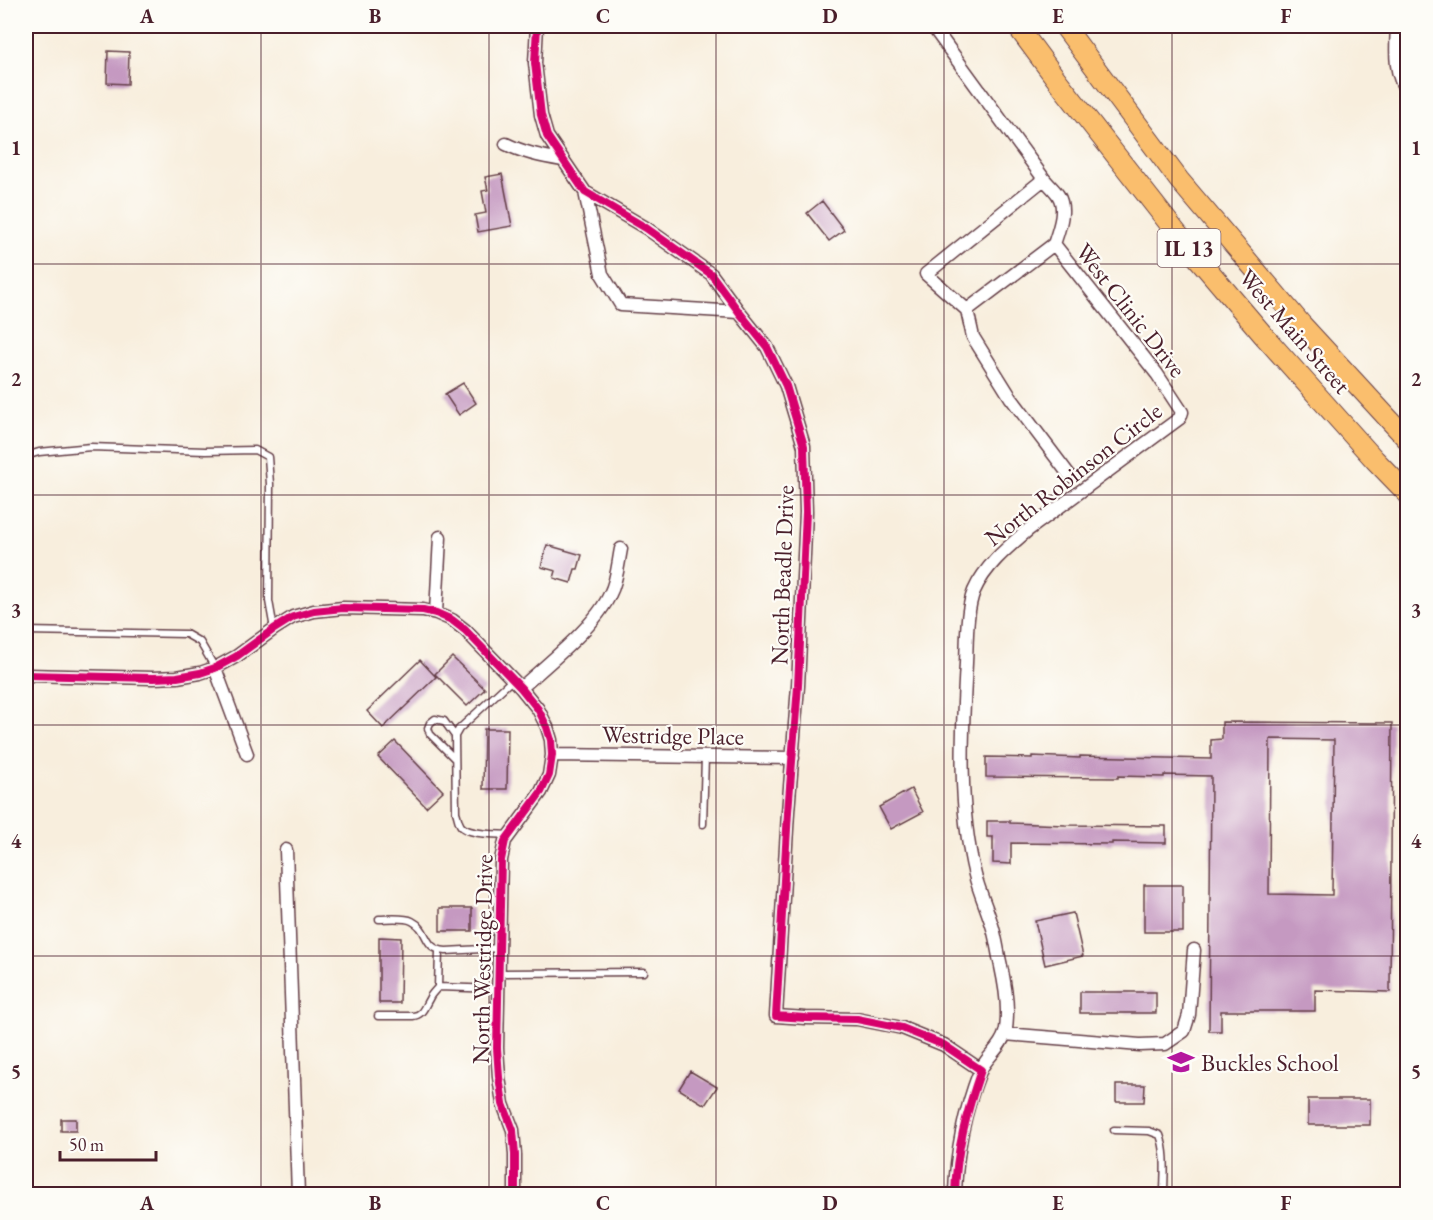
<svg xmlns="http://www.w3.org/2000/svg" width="1433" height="1220" viewBox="0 0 1433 1220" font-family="'EB Garamond',serif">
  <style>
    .building { fill: #c599c1; fill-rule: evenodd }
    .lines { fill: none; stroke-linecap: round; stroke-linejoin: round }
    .service-casing { stroke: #643e46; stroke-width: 9 }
    .minor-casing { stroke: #643e46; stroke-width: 15 }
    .trunk-casing { stroke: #643e46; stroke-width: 22 }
    .service { stroke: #fff; stroke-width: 6 }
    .minor { stroke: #fff; stroke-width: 12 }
    .trunk { stroke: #fabe6d; stroke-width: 20 }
    .cycleway-casing { stroke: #fdfcf7; stroke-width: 11 }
    .cycleway { stroke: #d6006c; stroke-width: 8 }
    .grid { fill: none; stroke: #4a1f2b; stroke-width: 1.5; stroke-opacity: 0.55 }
    .labels { text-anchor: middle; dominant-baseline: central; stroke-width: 4.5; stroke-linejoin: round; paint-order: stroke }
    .shield { fill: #fdfcf7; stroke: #806168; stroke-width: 1.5 }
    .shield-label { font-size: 22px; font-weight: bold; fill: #4a1f2b }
    .street-label { font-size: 24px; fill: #4a1f2b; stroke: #fdfcf7 }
    .poi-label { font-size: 24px; fill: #4a1f2b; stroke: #fdfcf7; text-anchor: start }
    .neatline { fill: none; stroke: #4a1f2b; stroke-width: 2 }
    .grid-label { font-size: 20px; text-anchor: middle; font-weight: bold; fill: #4a1f2b }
  </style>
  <rect width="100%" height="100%" fill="#fdfcf7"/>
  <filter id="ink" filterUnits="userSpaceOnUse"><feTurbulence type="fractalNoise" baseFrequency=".0167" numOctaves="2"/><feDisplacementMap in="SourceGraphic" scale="12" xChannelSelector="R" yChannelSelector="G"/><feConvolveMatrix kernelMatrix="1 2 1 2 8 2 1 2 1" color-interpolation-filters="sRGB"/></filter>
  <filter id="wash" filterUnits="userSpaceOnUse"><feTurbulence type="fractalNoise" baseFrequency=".008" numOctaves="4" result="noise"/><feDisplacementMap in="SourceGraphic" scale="24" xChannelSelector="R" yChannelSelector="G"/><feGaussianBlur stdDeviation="1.35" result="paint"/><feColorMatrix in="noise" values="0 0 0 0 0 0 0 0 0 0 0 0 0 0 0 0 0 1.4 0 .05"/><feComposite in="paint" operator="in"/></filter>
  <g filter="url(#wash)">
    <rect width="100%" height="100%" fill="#f8eedd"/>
    <g id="blocks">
      <path class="building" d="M108 51 129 52 128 84 107 83Z
        M502 174 512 226 478 232 475 215 486 213 482 191 488 190 485 177Z
        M822 201 844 230 829 241 807 213Z
        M463 383 476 403 459 415 445 394Z
        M547 545 582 555 578 569H575L571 583 554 578 556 571 541 567Z
        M452 657 485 689 467 706 435 674Z
        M420 660 436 677 383 728 367 711Z
        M1222 722 1392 723 1390 992 1315 990V1011H1221V1031H1209L1211 776 1164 775V777L1118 776V778L986 777V757L1032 758V756L1080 758V756L1211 759V740L1222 739ZM1270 739 1334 740 1332 895 1269 894Z
        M484 729H508L507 789H483Z
        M395 741 443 791 426 807 378 757Z
        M911 789 923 812 891 829 879 807Z
        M987 821H1010V823L1065 825 1166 826V843L1112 842V844L1011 843V864L993 863V837H987Z
        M1144 885H1183V932H1144Z
        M440 908H472V931H440Z
        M1073 913 1083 956 1045 965 1035 921Z
        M379 937 401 938 400 1003H379Z
        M1080 992H1156V1013H1080Z
        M690 1071 717 1087 705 1105 679 1089Z
        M1116 1085H1145L1144 1102H1116Z
        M1308 1099H1370V1125H1308Z
        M61 1119H76V1131H61Z"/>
    </g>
  </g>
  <g filter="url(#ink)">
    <use href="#blocks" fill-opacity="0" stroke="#643e46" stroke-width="1.5"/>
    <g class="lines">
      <g class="service-casing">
        <path id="service" d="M26 456 39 452 91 447 205 451 255 450 268 457 270 484 269 601 274 629
          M26 631 186 634 200 642 215 668
          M455 736 444 721 435 719 430 723 428 728 430 734 455 759
          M703 824 705 757
          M509 835C497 834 468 835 461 826 458 822 458 817 456 812L455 736 459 729 513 679
          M379 919C388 919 404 917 412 921 430 930 422 949 446 951L500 948
          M499 973 644 972
          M438 987 498 989
          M378 1016H413C423 1015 424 1007 429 999 431 994 435 991 438 987L439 951
          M1114 1130 1149 1131 1160 1135C1167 1154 1164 1174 1164 1194"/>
      </g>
      <g class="minor-casing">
        <path id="minor" d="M537 26 535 63 541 115 547 136 585 192 646 228 711 274 739 312 767 347 786 386 804 446 806 512 798 686 788 812 776 1016 806 1018 857 1019 902 1028 944 1045 981 1070
          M930 26 936 31 1044 179C1048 184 1054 189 1058 195 1067 209 1059 229 1054 244
          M1397 26C1396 49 1393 73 1408 93
          M506 144C524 153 543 157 563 160
          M1044 179 926 274 967 310 973 337 1011 398 1070 476
          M585 192 602 274 621 305 739 312
          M967 310 1054 244
          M436 613 440 537
          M215 668 247 754
          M26 675 153 678 177 677 200 673 215 668 237 656 274 629 293 617 314 611 343 608 423 610 436 613 452 620 465 630 521 688 538 709 547 727 551 740 552 755 549 775 541 792 505 841 501 860 497 1048 499 1077 503 1104 513 1130 515 1155V1194
          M521 688C547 664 596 626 610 594 617 581 618 564 621 549
          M552 755 793 758
          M286 850 298 1194
          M1005 1034 1140 1045 1165 1044 1184 1031 1189 1015 1194 950
          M955 1194C956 1153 965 1110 980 1071 986 1057 1001 1048 1005 1033 1007 1027 1007 1018 1007 1011 1007 991 1003 976 999 957 997 946 995 933 991 922 986 906 979 891 975 875 958 806 962 733 966 663 967 642 966 610 974 591 985 566 1008 547 1028 530L1180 418 1182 412 1157 374 1054 244"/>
      </g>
      <g class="trunk-casing">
        <path id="trunk" d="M1017 26 1057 80 1179 236 1265 337 1375 460 1408 494
          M1064 26 1179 180 1302 325 1408 440"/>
      </g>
      <use href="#service" class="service"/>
      <use href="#minor" class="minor"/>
      <use href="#trunk" class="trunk"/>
      <g class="cycleway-casing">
        <path id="cycleway" d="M537 26 535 63 541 115 547 136 585 192 646 228 711 274 739 312 767 347 786 386 804 446 806 512 798 686 788 812 776 1016 806 1018 857 1019 902 1028 944 1045 981 1070C967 1111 956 1150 955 1194
          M26 675 153 678 177 677 200 673 215 668 237 656 274 629 293 617 314 611 343 608 423 610 436 613 452 620 465 630 521 688 538 709 547 727 551 740 552 755 549 775 541 792 505 841 501 860 497 1048 499 1077 503 1104 513 1130 515 1155V1194"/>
      </g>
      <use href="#cycleway" class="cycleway"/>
    </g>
  </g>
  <path class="grid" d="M261 26V1194M489 26V1194M716 26V1194M944 26V1194M1172 26V1194M26 264H1408M26 495H1408M26 725H1408M26 956H1408"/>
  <defs>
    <g id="school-bare" transform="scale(2.07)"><path d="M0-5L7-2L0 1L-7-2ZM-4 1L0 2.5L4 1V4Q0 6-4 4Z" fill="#b5179e" stroke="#fdfcf7" stroke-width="2.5" paint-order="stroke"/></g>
  </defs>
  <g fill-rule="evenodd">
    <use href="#school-bare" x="1181" y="1062"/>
  </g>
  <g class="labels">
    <rect class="shield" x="1157.5" y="229" width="63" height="38" rx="4.5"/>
    <g class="shield-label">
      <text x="1189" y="248">IL 13</text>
    </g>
    <g class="street-label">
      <text transform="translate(1131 310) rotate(52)">West Clinic Drive</text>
      <text transform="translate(1295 331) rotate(49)">West Main Street</text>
      <text transform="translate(1073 474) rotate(-38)">North Robinson Circle</text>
      <text transform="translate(782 575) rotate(-88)">North Beadle Drive</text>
      <text transform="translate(673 735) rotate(1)">Westridge Place</text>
      <text transform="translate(482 959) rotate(-89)">North Westridge Drive</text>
    </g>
    <g class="poi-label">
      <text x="1201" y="1062">Buckles School</text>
    </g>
  </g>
  <rect width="1433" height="1220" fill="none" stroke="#fdfcf7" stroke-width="66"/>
  <path d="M60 1151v9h96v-9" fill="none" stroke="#4a1f2b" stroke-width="3"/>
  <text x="69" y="1151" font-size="18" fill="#4a1f2b" stroke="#fdfcf7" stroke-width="4.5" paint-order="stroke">50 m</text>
  <rect x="33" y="33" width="1367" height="1154" class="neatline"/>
  <g class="grid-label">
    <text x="147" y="23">A</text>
    <text x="375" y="23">B</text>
    <text x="603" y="23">C</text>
    <text x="830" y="23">D</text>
    <text x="1058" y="23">E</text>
    <text x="1286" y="23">F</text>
    <text x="16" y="155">1</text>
    <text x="1416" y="155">1</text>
    <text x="16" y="386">2</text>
    <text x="1416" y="386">2</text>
    <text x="16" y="617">3</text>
    <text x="1416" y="617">3</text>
    <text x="16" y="848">4</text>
    <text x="1416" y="848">4</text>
    <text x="16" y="1078">5</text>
    <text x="1416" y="1078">5</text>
    <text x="147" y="1210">A</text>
    <text x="375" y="1210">B</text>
    <text x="603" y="1210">C</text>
    <text x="830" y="1210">D</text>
    <text x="1058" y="1210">E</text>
    <text x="1286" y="1210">F</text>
  </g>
</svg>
